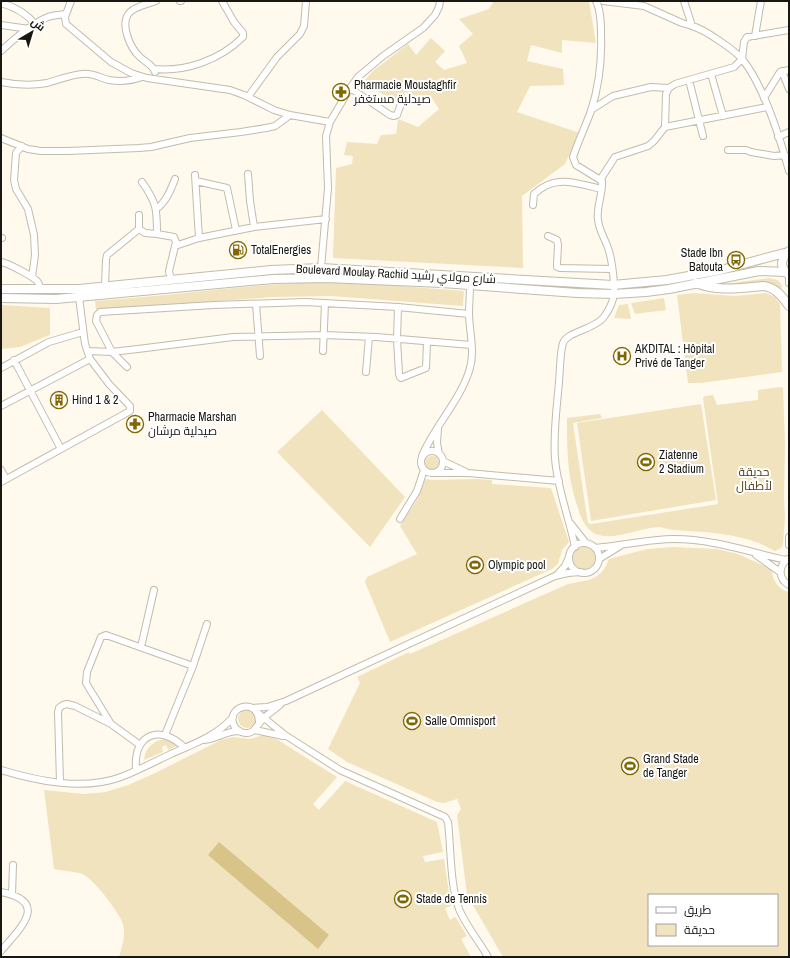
<svg xmlns="http://www.w3.org/2000/svg" width="790" height="958" viewBox="0 0 790 958" font-family="'Archivo Narrow',Cairo,sans-serif">
  <style>
    .green { fill: #f0e3be; fill-rule: evenodd }
    .forest { fill: #d8c489 }
    .lines { fill: none; stroke-linecap: round; stroke-linejoin: round }
    .minor-casing { stroke: #c1bcac; stroke-width: 8 }
    .major-casing { stroke: #c1bcac; stroke-width: 10 }
    .minor { stroke: #fff; stroke-width: 6 }
    .major { stroke: #fff; stroke-width: 8 }
    .labels { text-anchor: middle; dominant-baseline: central; stroke-width: 4; stroke-linejoin: round; paint-order: stroke }
    .poi-label { font-size: 12px; fill: #181711; stroke: #fff; text-anchor: start }
    .street-label { font-size: 12px; fill: #181711; stroke: #fff }
    .park-label { font-size: 12px; fill: #504214; stroke: #fff }
  </style>
  <rect width="100%" height="100%" fill="#fffaed"/>
  <path class="green" d="M494 1H589L596 43 562 40V53L531 45 527 61 563 69 564 85 530 86 517 112 580 133 565 164 522 196 523 268 333 258 336 168 352 164 353 156 344 155 347 142 377 144 381 135 396 134 398 119 418 127 439 109 430 95 424 102 405 92 399 104 363 82 373 71 408 44 416 55 431 38 445 51 435 62 444 70 467 63 459 46 473 34 459 19 489 9Z
    M769 278 778 280 782 286 781 289 722 285 723 284Z
    M316 282H348L464 291 463 306 331 296 273 297 96 310 95 301C168 296 242 285 316 282Z
    M694 293 735 296 766 293 775 297 780 304 782 372 701 383H688L677 295Z
    M664 298 666 310 635 314 631 303Z
    M628 304 631 319 614 318 619 305Z
    M1 305 50 308V335L20 347 1 349Z
    M781 387 783 388 785 444 784 498 785 516 783 545 781 548 775 551C770 549 764 545 759 543 732 533 703 532 675 530 670 530 665 528 660 527 639 527 610 544 592 532 585 527 580 516 578 508 567 476 567 452 567 418L600 414 602 418 573 423 587 517 588 523 591 524 718 504 703 398 705 396 713 395 717 405 758 400V390Z
    M701 404 716 500 591 521 577 423Z
    M322 410 405 497 370 547 277 452Z
    M425 463a7 7 0 1 1 14 0a7 7 0 1 1-14 0Z
    M425 479 436 480 476 479 492 480V484L551 488 569 542 562 550 558 564 552 569 390 642 365 582 367 577 417 554 400 526 417 500Z
    M573 558a11 11 0 1 1 22 0a11 11 0 1 1-22 0Z
    M673 547 717 549 738 554 769 568 772 571C772 580 779 590 789 592V957H503L467 895 457 815 461 809 457 799 444 803 437 802 347 762 328 749 360 683 357 677 409 652 410 654 568 584C588 580 601 581 609 559L647 549ZM649 895H777V945H649Z
    M238 719a9 9 0 1 1 18 0a9 9 0 1 1-18 0Z
    M263 735 278 740 337 777 313 804 319 810 345 781 437 822 443 852 423 856 425 862 444 859 451 906 445 908 450 920 455 917 456 918 467 936 461 939 471 957H119C122 947 126 934 123 924 119 912 93 878 82 874 74 871 63 871 54 869L44 790 84 794 106 792 128 785 155 773 221 740 233 737 250 739Z
    M166 739 173 741 179 745 168 750 166 745 162 747 163 752 144 760C145 748 153 740 166 739Z"/>
  <path class="forest" d="M219 842 329 935 318 949 208 855Z"/>
  <g class="lines">
    <g class="minor-casing">
      <path id="minor" d="M71 1 65 17 66 24 111 62 131 73 147 78 230 90 244 95 274 110 290 115 330 122
        M180 1H181
        M603 1 644 6 682 23 692 26
        M684 1 692 26C704 29 736 51 743 60 764 87 780 138 789 171
        M1 3C15 7 26 13 35 24
        M1 25 29 29
        M755 36 761 1
        M1 51C14 39 32 23 48 17 53 15 60 15 66 14
        M154 69C186 72 220 60 243 37V33L234 22 222 1
        M782 71 789 89
        M155 72C153 65 145 62 140 57 130 48 119 23 130 12 136 6 148 4 156 1
        M711 74 723 116
        M689 80 703 136
        M1 82C16 85 31 86 47 83 58 80 70 75 82 74 92 72 100 78 109 80 121 82 131 81 142 77
        M350 88 390 115 394 116 397 115 403 98
        M248 97 277 57 300 34 304 26 306 1
        M764 98 780 72 789 70
        M591 110 613 96 651 87 669 88
        M665 127 666 94 669 88 675 84 734 67 742 59 744 42 747 37 789 30
        M778 137 789 132
        M1 138 28 149 41 151H68L139 148 151 147 190 138 241 132 266 128 275 126 290 115
        M22 146 16 153 14 180 16 189 28 209 34 235 35 255 32 277
        M728 150H746L751 152 774 156 785 155
        M248 174 250 201 254 227
        M600 180 615 157 648 146 654 141 665 127 767 107
        M196 181 227 188 236 230
        M142 182C157 203 157 210 157 234L174 237 176 242 169 271 171 280
        M533 205 534 194C555 174 576 183 601 189
        M156 209C166 203 171 189 175 179
        M139 229 145 233 157 234
        M548 236 557 240 558 245 557 264V267L560 268 612 269
        M1 238H2
        M199 238 254 227 326 219
        M175 246 199 238 195 175
        M1 262C8 263 32 276 37 281 39 283 40 287 41 290
        M321 268 328 188 326 136 330 122 350 88 358 77 383 56 423 28 435 15 439 7 440 1
        M789 275V283
        M105 286 106 260 107 255 139 229V215
        M256 304 260 356
        M398 307 397 339 399 374 400 377 401 378 426 368 427 342
        M88 351 112 352 146 348 233 337 324 335 376 337 471 345
        M323 351 325 303
        M14 360 61 449
        M127 367 112 352 96 321 97 315 100 312 214 305 305 302 398 307 469 314
        M1 368 49 342 83 332
        M366 372 369 337
        M1 406 90 359
        M438 428 437 443 439 454
        M421 462a11 11 0 1 1 22 0a11 11 0 1 1-22 0Z
        M422 456C435 425 461 400 470 368 475 350 469 330 469 313 469 304 470 295 470 285
        M443 461 466 472
        M1 470 6 479
        M434 473H468L559 481
        M1 482 130 411V406L109 384 90 359 85 344 79 297
        M400 519 417 491 424 470
        M571 524 586 543
        M789 537V545
        M569 558a15 15 0 1 1 30 0a15 15 0 1 1-30 0Z
        M575 547C569 517 557 488 555 458 553 434 557 406 559 382 560 372 560 352 563 343 568 331 593 330 603 318 607 313 611 306 613 299 616 289 612 259 608 248 605 239 599 230 598 220 596 207 603 194 602 181L576 165 573 157C578 142 585 127 591 111 599 86 602 60 601 34 601 24 601 11 596 1
        M595 548C621 546 648 539 674 539 713 539 749 552 786 560
        M756 555 780 572
        M599 559 620 546
        M788 559C778 566 778 579 789 585
        M557 575 565 566 569 557
        M141 647 154 590
        M252 708 267 707 286 701 555 576 568 573 581 572
        M258 713 285 735 340 770 445 817 448 822C451 848 450 885 459 909 466 926 479 941 488 957
        M259 722C259 698 228 705 233 723 234 727 237 730 241 732 253 736 255 728 261 721 266 715 274 710 280 705
        M111 724 86 683 87 672 101 637 106 635 193 666
        M255 730 283 736
        M165 735 193 666 207 624
        M204 740C216 739 226 731 239 731
        M136 769C133 733 161 724 185 748
        M1 770C38 781 83 791 121 777 139 770 156 761 173 753 194 744 218 735 233 717
        M60 782 58 712 59 708 63 705 67 704 75 706 111 724 140 745
        M1 892C51 902 19 929 1 951
        M12 894 13 865"/>
    </g>
    <g class="major-casing">
      <path id="major" d="M788 274C779 267 781 258 789 251
        M696 283C719 292 739 288 763 286 775 287 782 296 789 306
        M1 289H79L271 270 321 268 613 285 667 280 721 270 788 252
        M1 298 56 299 273 279 326 278 442 283 577 293 614 294 646 292 669 289 759 271 785 272"/>
    </g>
    <use href="#minor" class="minor"/>
    <use href="#major" class="major"/>
  </g>
  <defs>
    <g id="pharmacy-ring" transform="scale(0.9)"><circle r="9.5" fill="#fff" stroke="#826700" stroke-width="1.5"/><path d="M-2-6h4v4h4v4h-4v4h-4v-4h-4v-4h4Z" fill="#826700"/></g>
    <g id="fuel-ring" transform="scale(0.9)"><circle r="9.5" fill="#fff" stroke="#826700" stroke-width="1.5"/><path d="M-5.5-6h7V0h2V4h1.3V-2.5L3-4.5l.8-.8L6-3V5H2.5V1h-1V6h-7ZM-4.2-4.7v3.2H.2V-4.7Z" fill="#826700"/></g>
    <g id="bus-ring" transform="scale(0.9)"><circle r="9.5" fill="#fff" stroke="#826700" stroke-width="1.5"/><path d="M-5-6H5V4H4V6H2V4H-2V6H-4V4H-5ZM-3.5-4V0h7V-4ZM-3.5 1.2v1.5H-2V1.2ZM2 1.2v1.5H3.5V1.2Z" fill="#826700"/></g>
    <g id="hospital-ring" transform="scale(0.9)"><circle r="9.5" fill="#fff" stroke="#826700" stroke-width="1.5"/><path d="M-5-5h3v3.5h4V-5h3V5h-3V1.5h-4V5h-3Z" fill="#826700"/></g>
    <g id="building-ring" transform="scale(0.9)"><circle r="9.5" fill="#fff" stroke="#826700" stroke-width="1.5"/><path d="M-4-6H4V6H1V3H-1V6H-4ZM-2.5-4.3h1.7v1.8h-1.7ZM.8-4.3h1.7v1.8H.8ZM-2.5-1h1.7V.8h-1.7ZM.8-1h1.7V.8H.8Z" fill="#826700"/></g>
    <g id="stadium-ring" transform="scale(0.9)"><circle r="9.5" fill="#fff" stroke="#826700" stroke-width="1.5"/><path d="M0-5a6.5 5 0 1 0 0 10a6.5 5 0 1 0 0-10ZM-3.5-1.8h7v3.6h-7Z" fill="#826700"/></g>
  </defs>
  <g fill-rule="evenodd">
    <use href="#pharmacy-ring" x="341" y="92"/>
    <use href="#fuel-ring" x="238" y="250"/>
    <use href="#bus-ring" x="736" y="260"/>
    <use href="#hospital-ring" x="622" y="356"/>
    <use href="#building-ring" x="59" y="400"/>
    <use href="#pharmacy-ring" x="135" y="424"/>
    <use href="#stadium-ring" x="646" y="462"/>
    <use href="#stadium-ring" x="475" y="565"/>
    <use href="#stadium-ring" x="412" y="721"/>
    <use href="#stadium-ring" x="630" y="766"/>
    <use href="#stadium-ring" x="403" y="899"/>
  </g>
  <g class="labels">
    <g class="poi-label">
      <text x="354" y="85">Pharmacie Moustaghfir<tspan x="354" dy="14">صيدلية مستغفر</tspan></text>
      <text x="251" y="250">TotalEnergies</text>
      <text x="723" y="253" text-anchor="end">Stade Ibn<tspan x="723" dy="14">Batouta</tspan></text>
      <text x="635" y="349">AKDITAL : Hôpital<tspan x="635" dy="14">Privé de Tanger</tspan></text>
      <text x="72" y="400">Hind 1 &amp; 2</text>
      <text x="148" y="417">Pharmacie Marshan<tspan x="148" dy="14">صيدلية مرشان</tspan></text>
      <text x="659" y="455">Ziatenne<tspan x="659" dy="14">2 Stadium</tspan></text>
      <text x="488" y="565">Olympic pool</text>
      <text x="425" y="721">Salle Omnisport</text>
      <text x="643" y="759">Grand Stade<tspan x="643" dy="14">de Tanger</tspan></text>
      <text x="416" y="899">Stade de Tennis</text>
    </g>
    <g class="street-label">
      <text transform="translate(396 274) rotate(3)">Boulevard Moulay Rachid شارع مولاي رشيد</text>
    </g>
    <g class="park-label">
      <text x="754" y="472">حديقة<tspan x="754" dy="14">لأطفال</tspan></text>
    </g>
  </g>
  <rect width="790" height="958" fill="none" stroke="#181711" stroke-width="4"/>
  <rect x="648" y="894" width="130" height="52" fill="#ffffff" stroke="#a3a2a0"/>
  <rect x="656" y="907" width="20" height="6" fill="#ffffff" stroke="#a3a2a0"/>
  <text x="684" y="914" font-size="12" fill="#181711">طريق</text>
  <rect x="656" y="924" width="20" height="12" fill="#f0e3be" stroke="#a3a2a0"/>
  <text x="684" y="934" font-size="12" fill="#181711">حديقة</text>
  <g transform="translate(32 32) rotate(38)" stroke="#ffffff" stroke-width="3" paint-order="stroke">
  <path d="M0-3L7 15L0 10L-7 15Z" fill="#181711"/>
  <text y="-6" font-size="11" font-weight="bold" text-anchor="middle" fill="#181711">ش</text>
  </g>
</svg>
